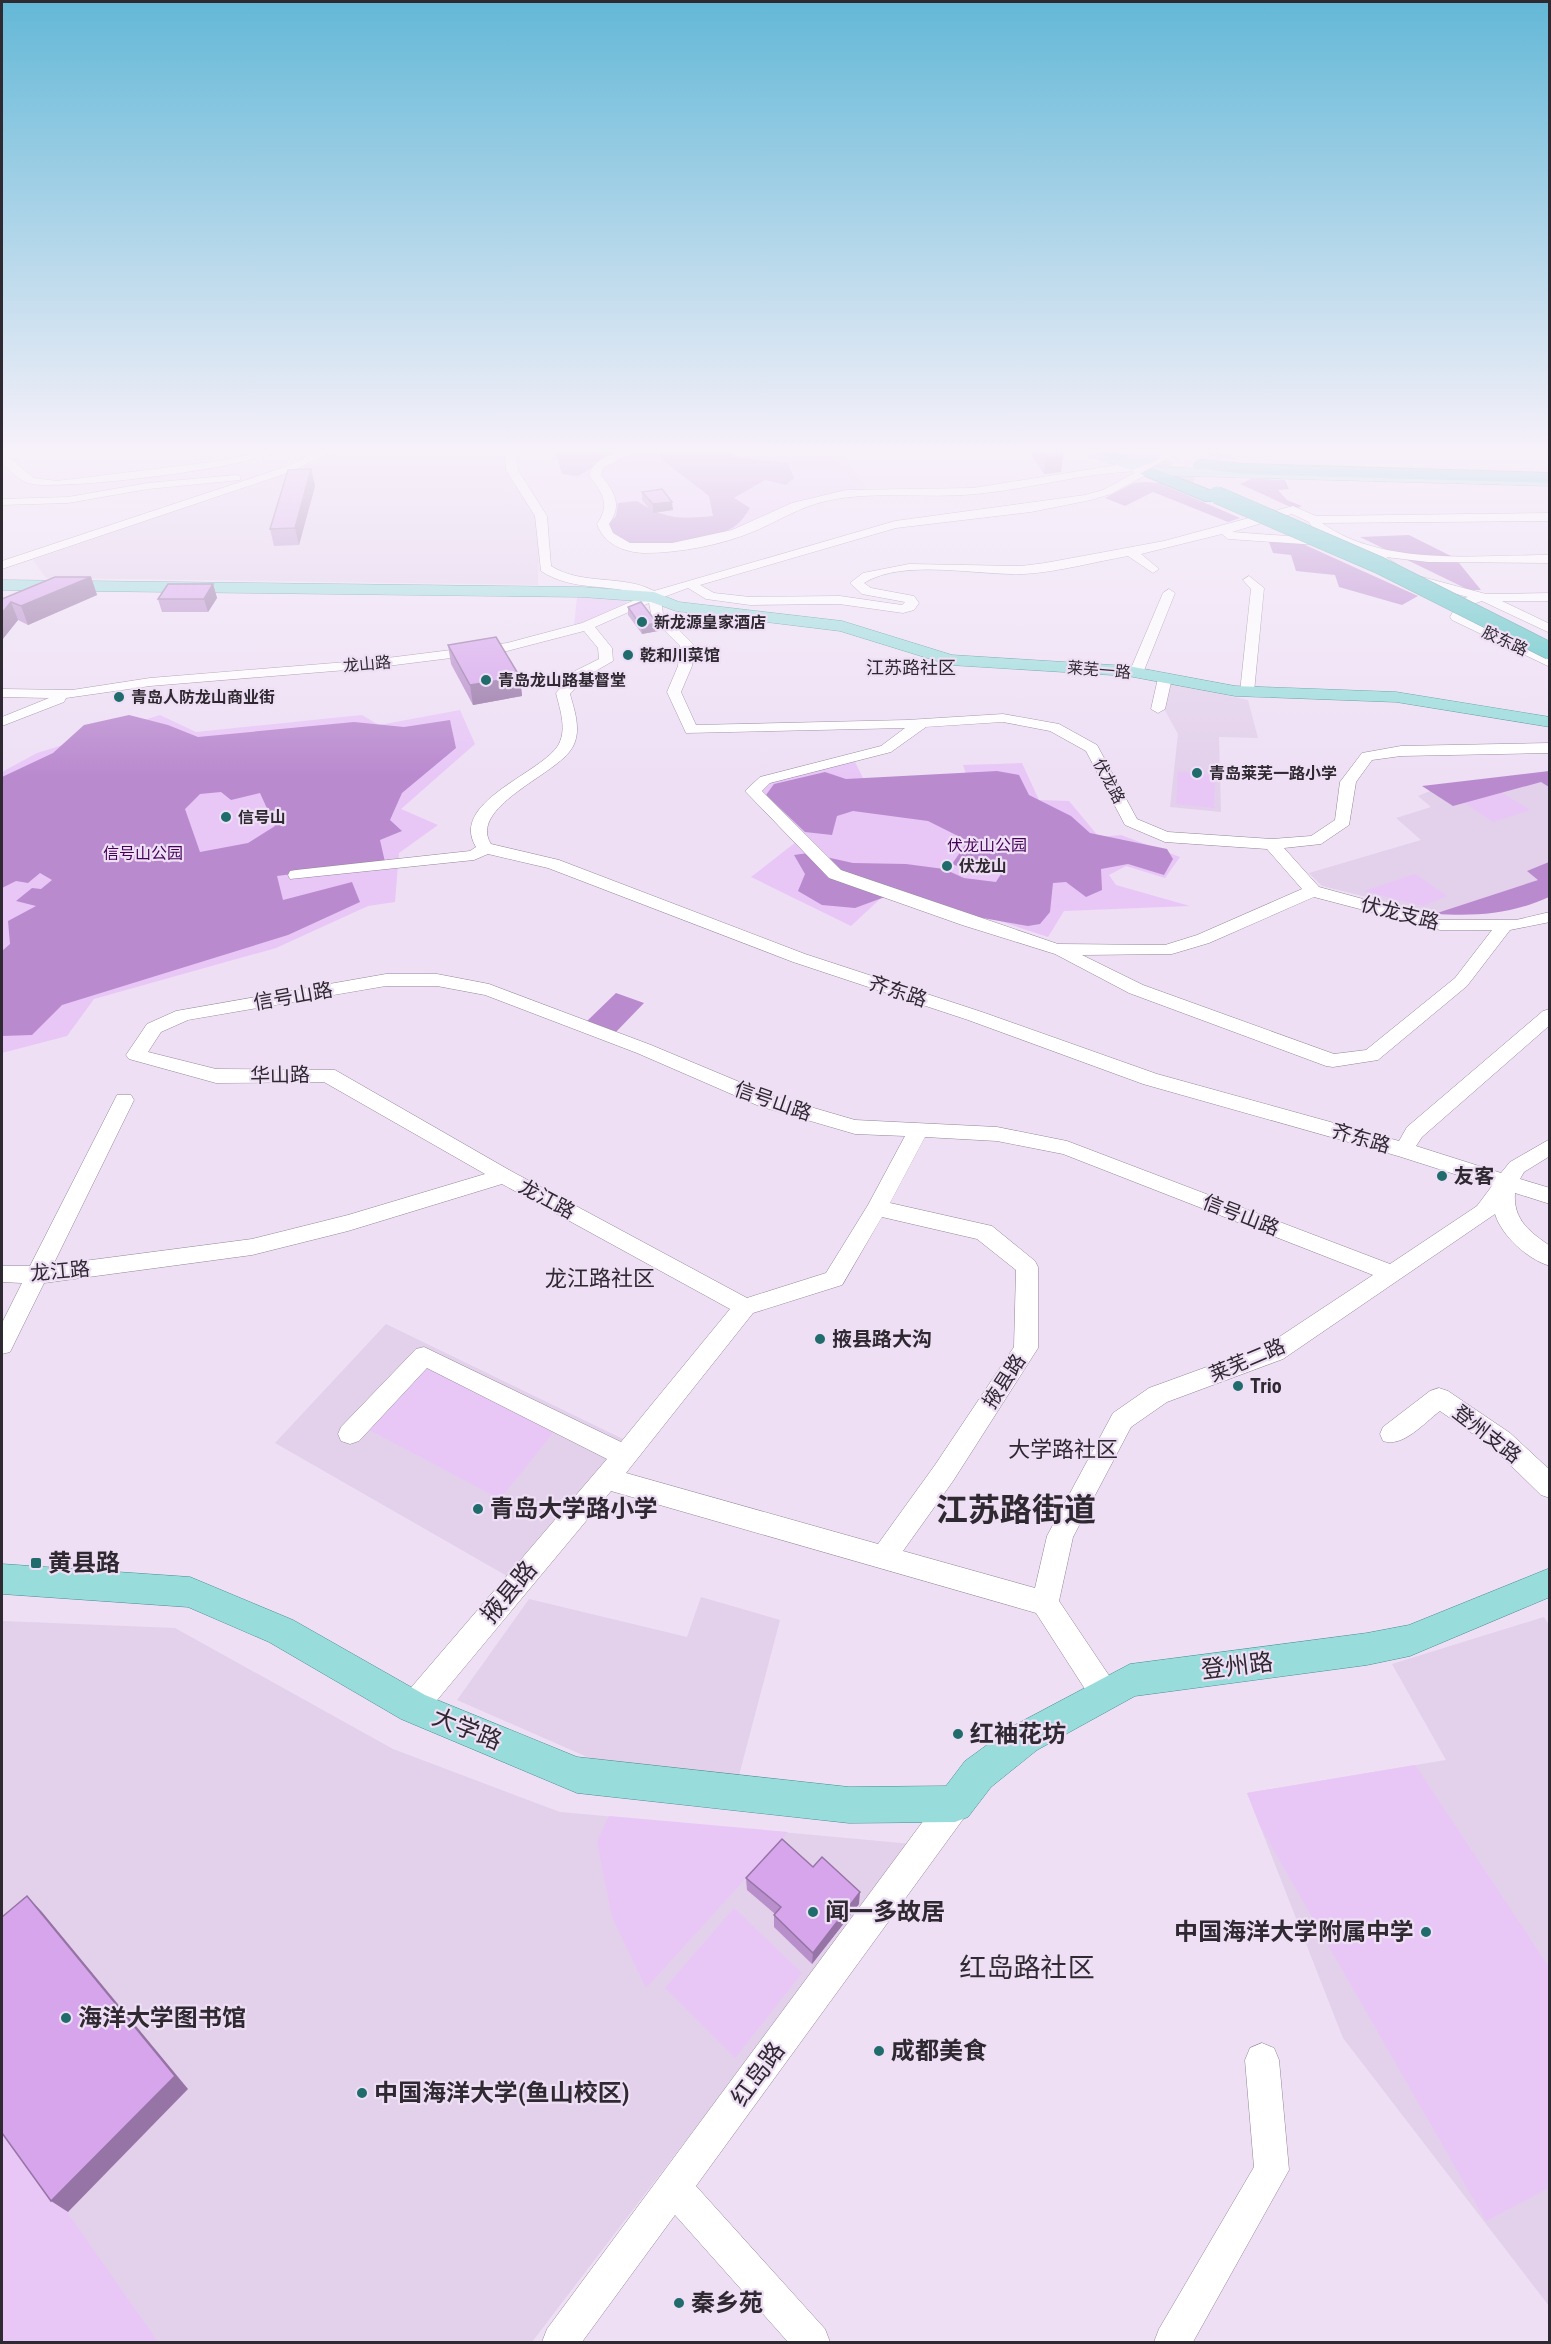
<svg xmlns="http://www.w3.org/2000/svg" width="1551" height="2344" viewBox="0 0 1551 2344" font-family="'Roboto Condensed','Noto Sans SC',sans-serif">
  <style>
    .built { fill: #e3d0eb }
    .green { fill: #e8c7f7 }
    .forest { fill: #ba8acf; fill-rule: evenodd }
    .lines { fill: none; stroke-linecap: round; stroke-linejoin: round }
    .highway-tunnel { stroke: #c8bbce; stroke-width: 17; stroke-dasharray: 17 9; stroke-linecap: butt }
    .minor-casing { stroke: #93869a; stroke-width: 1 }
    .major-casing { stroke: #468e90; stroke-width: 1 }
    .highway-casing { stroke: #468e90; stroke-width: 2 }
    .minor { fill: #fff; fill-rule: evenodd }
    .major { fill: #98dcdb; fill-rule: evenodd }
    .highway { fill: #53c4c3; fill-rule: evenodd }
    .minor-bridge-casing { stroke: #93869a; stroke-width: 13; stroke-linecap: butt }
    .major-bridge-casing { stroke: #468e90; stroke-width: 16; stroke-linecap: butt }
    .highway-bridge-casing { stroke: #468e90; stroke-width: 18; stroke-linecap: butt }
    .minor-bridge { stroke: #fff; stroke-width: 12 }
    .major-bridge { stroke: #98dcdb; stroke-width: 15 }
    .highway-bridge { stroke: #53c4c3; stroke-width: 17 }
    .wall { fill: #b88ecb }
    .shaded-wall { fill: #9674a5 }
    .building { fill: #d6a5ec; stroke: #9674a5; stroke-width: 1.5 }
    .poi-dot { fill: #206c6c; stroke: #eedff5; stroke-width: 2 }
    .labels { text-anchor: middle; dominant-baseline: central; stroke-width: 4.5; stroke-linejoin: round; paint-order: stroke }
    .far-poi-label { font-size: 16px; font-weight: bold; fill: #2f2931; stroke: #eedff5; text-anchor: start }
    .far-street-label { font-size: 16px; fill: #2f2931; stroke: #eedff5 }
    .far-park-label { font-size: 16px; fill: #440159; stroke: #eedff5 }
    .far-quarter-label { font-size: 18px; fill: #2f2931; stroke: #eedff5 }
    .street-label { font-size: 20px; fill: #2f2931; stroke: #eedff5 }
    .poi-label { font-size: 20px; font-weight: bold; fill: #2f2931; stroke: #eedff5; text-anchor: start }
    .quarter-label { font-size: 22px; fill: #2f2931; stroke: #eedff5 }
    .near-poi-label { font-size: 24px; font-weight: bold; fill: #2f2931; stroke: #eedff5; text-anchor: start }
    .near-street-label { font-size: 24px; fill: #2f2931; stroke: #eedff5 }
    .near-quarter-label { font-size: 27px; fill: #2f2931; stroke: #eedff5 }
    .near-district-label { font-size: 32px; font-weight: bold; fill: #2f2931; stroke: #eedff5 }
  </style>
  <rect width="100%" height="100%" fill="#eedff5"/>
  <path class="built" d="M339 448H504L507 473 539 521 538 585 46 578 33 560 326 459 329 457 326 456Z
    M731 448H870L874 454 844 457 869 491H860L834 457 782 461 737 457Z
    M1172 683 1248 700 1258 738 1219 737 1221 812 1170 807 1178 734 1163 707Z
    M1549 774V875L1539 880 1434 914 1322 886 1309 873 1421 840 1396 818 1431 807 1418 796 1440 787Z
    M386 1324 625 1440 507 1576 275 1443Z
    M701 1597 780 1620 738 1779 594 1760 457 1700 529 1599 687 1637Z
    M1544 1617 1549 1625V2306L1343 2038 1247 1793 1446 1760 1392 1664Z
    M2 1621 175 1628 393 1749 560 1812 912 1844 532 2342H2Z"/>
  <path class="green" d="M552 448H731L737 457 782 461 834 457 860 491 829 497 750 528 644 549 605 532 612 513 595 475 571 480Z
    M1190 448H1223L1239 460 1202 456Z
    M577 597 622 598 627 600 626 603 574 626Z
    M460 710 475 744 401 809 438 825 399 853 395 902 368 906 276 948 94 999 67 1036 2 1053V772L37 753 160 715 196 732 362 715 379 725Z
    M853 758 865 782 967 777 963 765 1022 763 1039 800 1069 801 1099 837 1121 835 1180 857 1165 878 1126 866 1109 875 1116 885 1190 906 1064 911 1048 937 894 886 851 926 751 877 796 842 755 785Z
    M1178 771 1215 776 1214 808 1176 804Z
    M1499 791 1530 810 1493 822 1463 802Z
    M1415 874 1447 896 1423 906 1364 891Z
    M424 1356 560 1424 500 1499 360 1425Z
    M1415 1765 1549 1967V2188L1486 2221 1260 1826 1247 1793Z
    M609 1816 788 1832 646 1988 612 1917 597 1842Z
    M734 1908 802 1973 735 2058 665 1988Z
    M2 2119 158 2342H2Z"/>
  <path class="forest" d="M554 448H612L616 453 578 476 562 474Z
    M655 448H726L733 457 788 463 794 478 786 485 765 480 734 498 750 508C746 514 742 521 735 526 717 540 646 551 625 542 617 538 613 533 608 525L616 516 618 503 637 501C667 520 678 519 713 516L709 496 661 459 659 451Z
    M1251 479 1285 480 1289 489 1278 490 1287 500 1302 506 1295 509 1240 484Z
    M1145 482 1159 483 1240 518 1228 522 1153 492 1125 506 1105 498 1134 483Z
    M1409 535 1455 558 1481 590H1469L1360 537Z
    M1269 542 1303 544 1418 596 1402 605 1339 587 1335 575 1296 571 1291 555 1273 553Z
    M129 715 168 725 198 737 354 722 404 727 450 720 456 748 402 793 390 820 402 831 380 840 385 862 277 876 283 900 352 882 360 902 288 935 62 1005 32 1035 2 1036V951L10 944 8 921 36 906 16 901 32 888 41 889 52 880 40 873 28 883 16 881 2 888V777L53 753 84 725ZM221 792 231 800 260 793 275 826 248 843 200 852 185 809 200 794Z
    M997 771 1019 775 1029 795 1071 816 1090 833 1167 849 1173 859 1164 875 1128 864 1101 869 1102 890 1086 897 1066 882 1053 883 1050 912 1040 924 1028 926 960 914 893 894 855 908 822 905 798 891 805 874 794 855 808 853 853 863 906 864 944 869 964 878 996 882 1001 874 990 863 967 862 960 867 952 864 968 841 928 821 853 811 837 816 832 835 805 832 766 795 774 784 825 772 846 779Z
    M1549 771V787L1541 782 1453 806 1422 786Z
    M1549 862V897C1509 915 1477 916 1434 914L1538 880 1527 871Z
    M616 993 644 1003 615 1033 586 1022Z"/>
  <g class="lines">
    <path class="highway-tunnel" d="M1130 454 1198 482"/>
    <g class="minor-casing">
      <path id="minor" d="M267 448H281C259 468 65 490 32 484 21 483 9 470 2 463V452L34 478 57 481 220 461 248 455Z
        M324 448H337L293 471 2 569V561L285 467Z
        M505 448H515L518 470 547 516 551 566C583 586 623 574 654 591L895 521 1085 495 1103 490 1138 471C1083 473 1030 489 976 494 926 499 876 490 826 501 800 507 780 520 755 531 722 545 680 553 644 553 623 552 604 544 597 524 611 504 602 493 589 475 595 459 607 455 623 452L628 455 603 468 601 475C614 492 623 504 609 524L613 533 630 543H672L732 530 792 503 846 490 973 488 1117 465H1138L1153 471 1111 494 1091 500 1031 512 896 528 700 585 714 593 750 597 840 596 902 605 905 602 862 594 850 583 863 573 909 564 1021 566 1045 563 1164 541 1293 506 1316 516 1550 513V521L1322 523C1383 567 1478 555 1550 555V563L1428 562 1386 557 1411 574 1486 594 1550 593V601H1502L1550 624V633L1482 601 1470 605 1464 616 1550 657V667L1452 620 1450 617 1460 599 1468 597 1403 580 1366 555 1314 530 1309 522 1292 514 1232 532 1329 539 1333 540V546L1228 539 1222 534 1141 554 1159 569 1153 573 1128 556C1094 562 1058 572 1024 574 978 576 904 558 864 583L871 588 914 596 919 603 914 610 903 613 839 604 750 605 706 599 688 588 661 598 663 614 694 645 692 666 681 692 696 725 907 720 1003 714 1059 724 1097 745 1137 819 1168 832 1272 839 1311 836 1335 820 1340 782 1362 753 1401 746 1550 743V753L1401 756 1372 760 1356 782 1349 825 1321 844 1284 848 1319 887 1440 920H1516L1550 912V922L1510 930 1467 986 1378 1060 1333 1067 1326 1066 1129 993 1055 954 962 925 829 878 745 791 760 777 881 746 905 728 686 733 667 692 678 666 680 646 652 618 649 603 595 627 612 648 613 661 585 677 570 694C575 712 583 734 570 751 552 776 468 808 491 844L559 860 805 954 982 1012 1157 1074 1399 1141 1407 1127 1543 1011 1550 1009V1025L1422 1137 1416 1146 1501 1173 1510 1162 1550 1139V1156L1524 1172 1520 1179 1550 1188V1204L1515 1193C1513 1220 1530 1232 1550 1246V1266C1527 1259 1502 1236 1495 1214L1283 1359 1167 1402 1131 1427 1073 1537 1059 1601 1114 1683 1118 1693 1114 1703 1104 1706 1094 1703 1036 1613 611 1491 423 1717 413 1721 403 1717 399 1707 403 1697 607 1459 427 1368 359 1441 350 1444 341 1441 338 1434 341 1427 416 1349 424 1347 621 1442 730 1309 502 1184 348 1231 252 1255 44 1283 10 1352 2 1354V1323L22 1283 2 1282V1266H30L117 1095H131L134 1100 53 1265 252 1239 348 1215 485 1174 324 1082 216 1083 129 1059 126 1055 147 1024 176 1011 386 974H437L489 984 651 1045 773 1096 855 1120 997 1127 1067 1141 1390 1264 1477 1206 1492 1186 1398 1156 1143 1084 968 1020 793 962 548 868 488 854 474 860 290 879 288 875 290 871 296 870 470 851 476 847C449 803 537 775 557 747 568 731 560 710 556 693L575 671 599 659 598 648 584 631 507 651 371 668 150 686 66 698 64 702 2 726V717L49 698 2 697V689L72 690 150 678 371 660 507 643 582 623 644 596C610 582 575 593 541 571L535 516 506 470ZM1003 722 1050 731 1086 751 1125 825 1165 842 1267 849 1302 889 1197 935 1165 945 1058 944 841 870 762 791 770 783 891 752 926 727ZM1314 897 1440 930H1492L1455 978 1366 1050 1334 1054 1143 985 1082 955 1172 954 1209 943ZM386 986H437L485 995 637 1053 759 1106 855 1134 905 1136 868 1205 826 1273 747 1298 511 1171 335 1070 216 1069 148 1052 161 1032 188 1020ZM925 1137 997 1141 1063 1154 1373 1275 1267 1345 1149 1388 1113 1413 1047 1536 1035 1588 903 1551 953 1481 1038 1348V1267L1035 1261 992 1226 890 1203ZM882 1217 977 1239 1016 1270 1014 1347 935 1465 878 1544 626 1473 753 1313 842 1285Z
        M1176 448H1189L1177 456H1169V452Z
        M236 475 240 476V480L148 489 68 503 2 505V499L68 497 148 483Z
        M1249 576 1264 588 1254 692 1247 696 1240 692 1251 589 1243 580Z
        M1169 589 1175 593 1143 673 1141 676H1131L1129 673 1163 593Z
        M1165 674 1172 678 1165 709 1158 713 1151 709 1158 678Z
        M1439 1388 1448 1391 1510 1433 1550 1470V1498L1541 1495 1492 1447 1440 1411C1424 1423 1403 1448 1383 1441L1380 1434 1383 1427 1430 1391Z
        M955 1789 966 1793 970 1804 966 1815 696 2186 825 2329 830 2342H788L675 2215 582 2342H542L547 2329 944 1793Z
        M1262 2043 1274 2048 1279 2060 1289 2170 1193 2342H1154L1159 2329 1254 2167 1245 2060 1250 2048Z"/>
    </g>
    <g class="major-casing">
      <path id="major" d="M1073 448H1091L1148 467 1550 478V486L1147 475 1074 451Z
        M2 580 582 587 654 592 679 602 842 621 952 655 1128 666 1235 686 1396 692 1550 717V727L1396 702 1235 696 1128 676 950 665 840 631 676 611 651 602 582 597 2 590Z
        M2 1564 190 1577 293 1620 425 1695 577 1757 849 1787 946 1786 965 1761 1013 1726 1130 1664 1367 1633 1409 1625 1550 1568V1597L1410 1656 1367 1665 1135 1696 1037 1750 991 1787 968 1817 955 1822 849 1823 577 1793 401 1719 269 1642 188 1607 2 1594Z"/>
    </g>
    <g class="highway-casing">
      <path id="highway" d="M1088 448H1110L1129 457 1121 462 1091 451Z
        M1202 460 1243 464 1550 473V483L1243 474 1196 468 1194 465 1196 462Z
        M1147 466 1217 493 1219 497 1217 501H1205L1141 474 1139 471Z"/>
    </g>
    <use href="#minor" class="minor"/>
    <use href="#major" class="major"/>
    <use href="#highway" class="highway"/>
    <g class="minor-bridge-casing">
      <path id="minor-bridge" d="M1138 468 1165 453"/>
    </g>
    <g class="major-bridge-casing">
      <path id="major-bridge" d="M1132 462 1153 454"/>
    </g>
    <g class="highway-bridge-casing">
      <path id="highway-bridge" d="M1217 495 1379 565 1550 651"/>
    </g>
    <use href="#minor-bridge" class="minor-bridge"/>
    <use href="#major-bridge" class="major-bridge"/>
    <use href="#highway-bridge" class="highway-bridge"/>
  </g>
  <path class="wall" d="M1033 448H1060L1063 455 1061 472 1044 474 1032 456Z
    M311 469 315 486 299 545 274 546 270 529Z
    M642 492 673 510 653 513 642 500Z
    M91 577 97 595 28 625 18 620 2 640V599Z
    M213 584 217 598 208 612H162L158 599Z
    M628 607 658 631 642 634 628 615Z
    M448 645 520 677 522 696 473 705 451 664Z
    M813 1867 859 1904 812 1964 774 1927V1915L775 1914 747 1890 746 1878Z"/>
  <path class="shaded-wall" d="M1063 455 1061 472 1044 474 1046 458Z
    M311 469 315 486 299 545 295 528Z
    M672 502 673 510 653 513V504Z
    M91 577 97 595 28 625 21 606Z
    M213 584 217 598 208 612 204 599Z
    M11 602 18 620 2 640V613Z
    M657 623 658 631 642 634 641 626Z
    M520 677 522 696 473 705 470 685Z
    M860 1892 859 1904 812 1964 813 1953Z
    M27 1896 42 1912 188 2089 68 2212 51 2201Z"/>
  <path class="building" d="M1039 448H1060L1063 455 1046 458Z
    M311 469 295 528 270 529 288 470Z
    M662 489 672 502 653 504 642 492Z
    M55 577H91L21 606 11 602 2 613V599Z
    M168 584H213L204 599H158Z
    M641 602 657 623 641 626 628 607Z
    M496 637 520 677 470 685 448 645Z
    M782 1839 813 1867 822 1857 860 1892 813 1953 774 1915 781 1907 746 1878Z
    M27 1896 175 2076 51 2201 2 2133V1917Z"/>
  <linearGradient id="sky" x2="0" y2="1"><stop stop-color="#63b8d7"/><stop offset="0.58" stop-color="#f7f1fa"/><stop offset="1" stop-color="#f7f1fa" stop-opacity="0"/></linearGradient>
  <rect width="1551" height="776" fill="url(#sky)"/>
  <g class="poi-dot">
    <circle cx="642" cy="622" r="6"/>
    <circle cx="628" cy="655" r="6"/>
    <circle cx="486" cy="680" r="6"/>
    <circle cx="119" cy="697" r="6"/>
    <circle cx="1197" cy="773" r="6"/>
    <circle cx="226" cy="817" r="6"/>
    <circle cx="947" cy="866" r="6"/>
    <circle cx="1442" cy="1176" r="6"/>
    <circle cx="820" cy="1339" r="6"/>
    <circle cx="1238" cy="1386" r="6"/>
    <circle cx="478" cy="1509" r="6"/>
    <rect x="30" y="1557" width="12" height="12" rx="3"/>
    <circle cx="958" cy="1734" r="6"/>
    <circle cx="813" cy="1912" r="6"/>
    <circle cx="1426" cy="1932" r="6"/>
    <circle cx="66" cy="2018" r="6"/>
    <circle cx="879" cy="2051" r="6"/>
    <circle cx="362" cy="2093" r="6"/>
    <circle cx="679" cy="2303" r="6"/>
  </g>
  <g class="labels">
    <g class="far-poi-label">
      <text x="654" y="622">新龙源皇家酒店</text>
      <text x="640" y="655">乾和川菜馆</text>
      <text x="498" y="680">青岛龙山路基督堂</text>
      <text x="131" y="697">青岛人防龙山商业街</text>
      <text x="1209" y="773">青岛莱芜一路小学</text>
      <text x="238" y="817">信号山</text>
      <text x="959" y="866">伏龙山</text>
    </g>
    <g class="far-street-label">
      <text transform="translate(1505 641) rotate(25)">胶东路</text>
      <text transform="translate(367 664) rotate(-5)">龙山路</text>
      <text transform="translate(1099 670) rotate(5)">莱芜一路</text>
      <text transform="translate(1109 781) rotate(62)">伏龙路</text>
    </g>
    <g class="far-park-label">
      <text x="987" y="845">伏龙山公园</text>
      <text x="143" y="853">信号山公园</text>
    </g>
    <g class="far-quarter-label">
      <text x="911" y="667">江苏路社区</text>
    </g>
    <g class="street-label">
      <text transform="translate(1400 913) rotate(14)">伏龙支路</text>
      <text transform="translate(898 991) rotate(18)">齐东路</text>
      <text transform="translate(293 996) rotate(-10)">信号山路</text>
      <text transform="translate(280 1075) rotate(-1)">华山路</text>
      <text transform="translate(773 1101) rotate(19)">信号山路</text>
      <text transform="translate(1361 1138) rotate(16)">齐东路</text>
      <text transform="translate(547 1199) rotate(28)">龙江路</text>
      <text transform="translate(1241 1215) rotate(21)">信号山路</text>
      <text transform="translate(60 1271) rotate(-5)">龙江路</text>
      <text transform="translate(1247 1360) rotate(-23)">莱芜二路</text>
      <text transform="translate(1004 1381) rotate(-57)">掖县路</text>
      <text transform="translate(1487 1434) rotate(38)">登州支路</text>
    </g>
    <g class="poi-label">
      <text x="1454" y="1176">友客</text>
      <text x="832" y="1339">掖县路大沟</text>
      <text x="1250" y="1386">Trio</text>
    </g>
    <g class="quarter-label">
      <text x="600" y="1278">龙江路社区</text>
      <text x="1063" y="1449">大学路社区</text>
    </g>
    <g class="near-poi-label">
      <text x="490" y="1509">青岛大学路小学</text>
      <text x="48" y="1563">黄县路</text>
      <text x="970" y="1734">红袖花坊</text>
      <text x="825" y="1912">闻一多故居</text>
      <text x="1414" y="1932" text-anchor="end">中国海洋大学附属中学</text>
      <text x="78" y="2018">海洋大学图书馆</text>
      <text x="891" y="2051">成都美食</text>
      <text x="374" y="2093">中国海洋大学(鱼山校区)</text>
      <text x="691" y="2303">秦乡苑</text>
    </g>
    <g class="near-street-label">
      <text transform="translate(509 1592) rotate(-50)">掖县路</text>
      <text transform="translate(1237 1666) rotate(-7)">登州路</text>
      <text transform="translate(467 1729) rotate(22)">大学路</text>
      <text transform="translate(758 2074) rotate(-54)">红岛路</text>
    </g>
    <g class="near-quarter-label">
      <text x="1027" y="1968">红岛路社区</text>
    </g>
    <g class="near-district-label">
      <text x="1016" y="1510">江苏路街道</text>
    </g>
  </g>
  <rect width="1551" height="2344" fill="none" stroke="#2f2931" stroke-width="6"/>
</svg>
